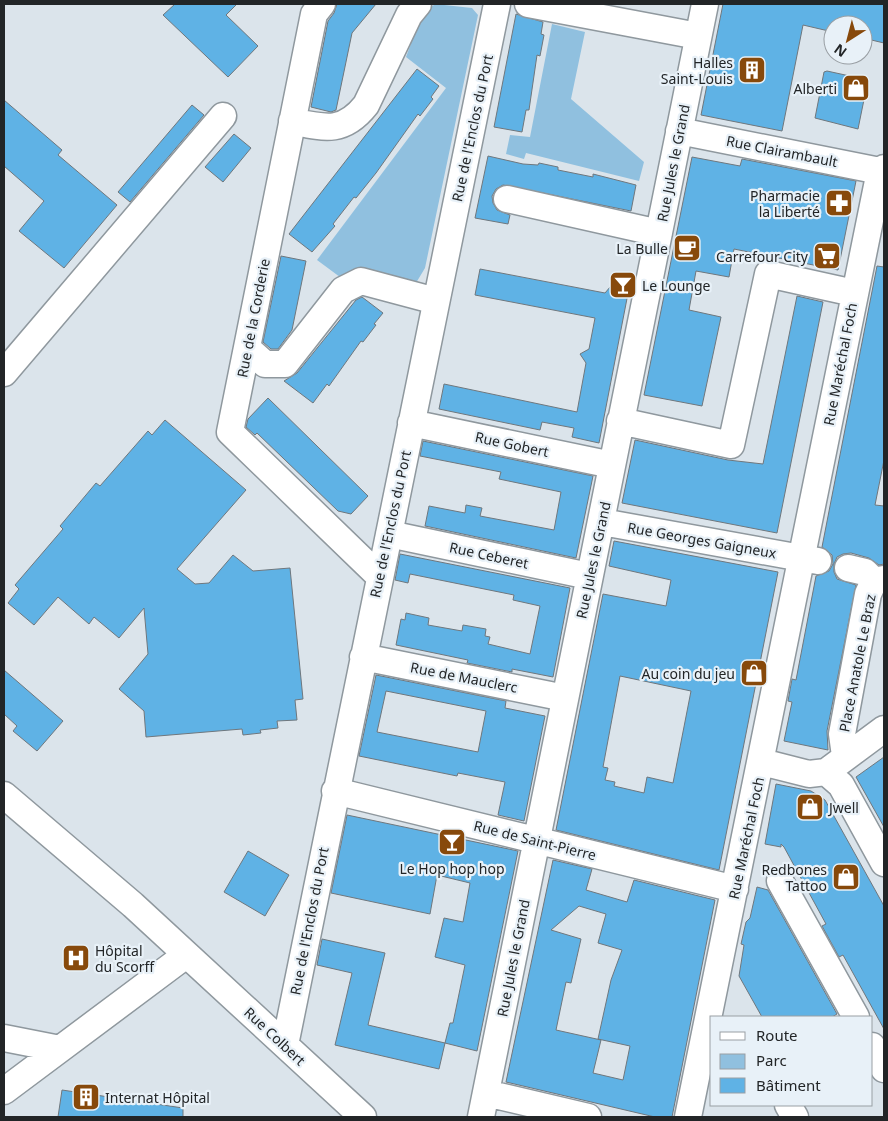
<svg xmlns="http://www.w3.org/2000/svg" width="888" height="1121" viewBox="0 0 888 1121" font-family="'Noto Sans',sans-serif">
  <style>
    .green { fill: #90c0df }
    .building { fill: #5fb2e5; stroke: #6f777d; fill-rule: evenodd }
    .lines { fill: none; stroke-linecap: round; stroke-linejoin: round }
    .minor-casing { stroke: #8f989e; stroke-width: 29 }
    .minor { stroke: #fff; stroke-width: 26 }
    .labels { text-anchor: middle; dominant-baseline: central; stroke-width: 4.5; stroke-linejoin: round; paint-order: stroke }
    .poi-label { font-size: 14px; fill: #222527; stroke: #e8f1f8; text-anchor: end }
    .street-label { font-size: 14px; fill: #222527; stroke: #e8f1f8 }
  </style>
  <rect width="100%" height="100%" fill="#dbe4eb"/>
  <path class="green" d="M435 4 472 8 478 15 425 268 416 283 344 280 317 260 446 88 406 57 421 16Z
    M552 24 585 32 571 99 644 162 639 181 526 153 524 159 506 154 510 135 530 137Z"/>
  <path class="building" d="M175 4H237L226 15 258 46 228 77 163 15Z
    M337 4H376L352 33 336 110 331 112 311 107 328 21 334 13Z
    M723 4H884V43L863 38V25H833V32L803 25 782 131 701 115Z
    M516 14 543 22 541 34 544 35 540 56 537 55 529 110H526L522 132 494 127Z
    M417 69 439 86 431 97 433 99 420 116 418 114 376 173 356 198 354 197 333 224 335 226 312 252 289 234Z
    M827 71 868 80 858 129 815 118 824 72Z
    M4 100 62 150 58 155 117 205 64 268 19 231 44 201 4 166Z
    M192 105 204 115 130 202 118 192Z
    M234 134 251 148 223 182 205 167Z
    M488 156 523 164 538 165 539 163 558 167V170L593 177V174L636 185 631 211 503 185 496 189 492 196 493 203 497 210 510 215 508 224 475 218Z
    M692 157 740 166 742 159 856 181 838 270 734 249 729 277 696 271 689 310 721 317 702 406 644 395Z
    M281 256 306 261 292 330 278 349H271L263 342Z
    M877 266 884 267V460L875 505 884 506V564L879 565 869 558 851 553 843 554 837 557 834 564V572L837 579 856 585 827 731 828 750 784 741 792 702 788 701 792 679 796 680 816 576 829 571 833 564 832 555 822 547Z
    M480 269 605 293 621 274 630 283 599 443 572 437 574 428 542 422 540 430 439 409 444 384 577 412 586 363 580 354 589 349 595 318 475 295Z
    M797 296 823 302 777 533 622 503 635 440 728 460 763 464Z
    M362 297 383 313 374 324 376 325 363 342 361 341 329 386 327 384 313 403 284 381 297 373 356 300Z
    M268 398 368 496 351 514 338 511 257 433 255 435 246 427 248 419Z
    M165 420 246 490 177 569 195 584 209 583 233 555 253 571 290 568 303 699 295 700 297 720 277 721 278 728 260 730 261 733 243 735 242 729 146 737 144 711 119 689 148 654 144 608 119 638 94 617 89 624 58 597 34 625 8 603 19 589 15 585 63 529 60 526 96 483 100 486 148 431 152 435Z
    M423 441 593 476 576 558 425 526 429 506 465 513 466 505 482 508 480 516 554 530 561 492 499 479 501 472 420 456Z
    M614 541 778 572 719 870 556 830 603 594 666 606 671 580 609 566ZM620 676 691 691 673 783 647 777 644 793 614 786 615 782 605 780 608 768 603 767Z
    M400 554 570 588 553 677 512 669V672L467 663 468 660 396 645 401 619 405 620 406 613 429 618 428 625 462 631 463 625 486 629 485 636 490 637 488 644 530 654 540 606 513 600 514 595 410 574 408 583 395 580Z
    M4 670 63 721 37 751 13 731 17 726 4 714Z
    M376 675 506 701 505 708 545 716 524 821 498 815 505 782 458 773 457 776 359 756ZM386 691 486 711 478 752 377 732Z
    M884 757V827L856 777Z
    M776 784 811 791 825 800 884 906V1029L843 955 839 957 822 926 826 924 784 847 781 844V847L765 844Z
    M347 815 518 851 477 1051 445 1043 450 1023H453L465 965 435 957 444 918 463 922 470 883 437 875 430 914 331 893Z
    M248 851 289 875 265 916 224 892Z
    M553 860 592 869 586 890 627 902 634 880 715 900 672 1117H655L506 1082ZM579 906 606 914 598 943 622 950 611 980 598 1039 630 1046 623 1080 593 1073 601 1040 556 1030 566 982 571 983 581 939 551 930Z
    M757 887 768 890 837 1014 832 1017H762L739 976 744 945 741 944 746 922 750 918Z
    M322 939 385 953 368 1025 445 1043 439 1069 335 1045 352 973 317 965Z
    M62 1090 183 1108V1117H58Z"/>
  <g class="lines">
    <g class="minor-casing">
      <path id="minor" d="M322 4 314 14 230 432 380 577
        M528 4 698 36
        M292 121C324 128 343 134 366 105L409 15 418 4
        M679 131 880 171 884 168
        M507 199 659 233
        M247 348 265 364H285L343 290 361 281 436 301
        M4 373 223 116
        M620 421 731 445 768 274 854 293
        M411 423 612 465
        M602 522 818 561
        M389 534 589 576
        M848 568 865 572 874 581
        M363 657 565 698
        M845 756 842 734 868 594 874 581 884 579
        M762 762 809 774 826 772 884 729
        M826 772 841 785 884 863
        M335 791 735 889
        M4 795 133 905 363 1117
        M780 881 856 1017
        M4 1038 60 1049
        M285 1045 497 4
        M872 1046 884 1069
        M4 1091 186 955
        M486 1093 588 1117
        M788 1105 795 1117
        M481 1117 705 4
        M688 1117 880 171"/>
    </g>
    <use href="#minor" class="minor"/>
  </g>
  <defs>
    <g id="building-square" transform="scale(1.4375)"><rect x="-9" y="-9" width="18" height="18" rx="4" fill="#87490b" stroke="#e8f1f8"/><path d="M-4-6H4V6H1V3H-1V6H-4ZM-2.5-4.3h1.7v1.8h-1.7ZM.8-4.3h1.7v1.8H.8ZM-2.5-1h1.7V.8h-1.7ZM.8-1h1.7V.8H.8Z" fill="#fff"/></g>
    <g id="shop-square" transform="scale(1.4375)"><rect x="-9" y="-9" width="18" height="18" rx="4" fill="#87490b" stroke="#e8f1f8"/><path d="M-5-2.5h2.3a2.7 3.5 0 0 1 5.4 0H5L5.5 6h-11ZM-1.5-2.5h3a1.5 2.3 0 0 0-3 0Z" fill="#fff"/></g>
    <g id="pharmacy-square" transform="scale(1.4375)"><rect x="-9" y="-9" width="18" height="18" rx="4" fill="#87490b" stroke="#e8f1f8"/><path d="M-2-6h4v4h4v4h-4v4h-4v-4h-4v-4h4Z" fill="#fff"/></g>
    <g id="cafe-square" transform="scale(1.4375)"><rect x="-9" y="-9" width="18" height="18" rx="4" fill="#87490b" stroke="#e8f1f8"/><path d="M-5.5-4.5H6V0H3Q3 3.5 0 3.5H-2.5Q-5.5 3.5-5.5 0ZM3-3.2v2h1.7v-2ZM-6 4.5H4V6H-6Z" fill="#fff"/></g>
    <g id="supermarket-square" transform="scale(1.4375)"><rect x="-9" y="-9" width="18" height="18" rx="4" fill="#87490b" stroke="#e8f1f8"/><path d="M-6-5.5h2.5l.6 2H6L4.5 2H-2.5L-4.4-4H-6ZM-1.5 3.2a1.3 1.3 0 1 0 .1 0ZM3 3.2a1.3 1.3 0 1 0 .1 0Z" fill="#fff"/></g>
    <g id="bar-square" transform="scale(1.4375)"><rect x="-9" y="-9" width="18" height="18" rx="4" fill="#87490b" stroke="#e8f1f8"/><path d="M-6-5H6L.8 .8V4.5H3.5V6h-7V4.5H-.8V.8Z" fill="#fff"/></g>
    <g id="hospital-square" transform="scale(1.4375)"><rect x="-9" y="-9" width="18" height="18" rx="4" fill="#87490b" stroke="#e8f1f8"/><path d="M-5-5h3v3.5h4V-5h3V5h-3V1.5h-4V5h-3Z" fill="#fff"/></g>
  </defs>
  <g fill-rule="evenodd">
    <use href="#building-square" x="752" y="70"/>
    <use href="#shop-square" x="856" y="88"/>
    <use href="#pharmacy-square" x="839" y="203"/>
    <use href="#cafe-square" x="687" y="248"/>
    <use href="#supermarket-square" x="827" y="256"/>
    <use href="#bar-square" x="623" y="285"/>
    <use href="#shop-square" x="754" y="673"/>
    <use href="#shop-square" x="810" y="807"/>
    <use href="#bar-square" x="452" y="842"/>
    <use href="#shop-square" x="846" y="877"/>
    <use href="#hospital-square" x="76" y="958"/>
    <use href="#building-square" x="86" y="1097"/>
  </g>
  <g class="labels">
    <g class="poi-label">
      <text x="733" y="62">Halles<tspan x="733" dy="16">Saint-Louis</tspan></text>
      <text x="837" y="88">Alberti</text>
      <text x="820" y="195">Pharmacie<tspan x="820" dy="16">la Liberté</tspan></text>
      <text x="668" y="248">La Bulle</text>
      <text x="808" y="256">Carrefour City</text>
      <text x="642" y="285" text-anchor="start">Le Lounge</text>
      <text x="735" y="673">Au coin du jeu</text>
      <text x="829" y="807" text-anchor="start">Jwell</text>
      <text x="452" y="868" text-anchor="middle">Le Hop hop hop</text>
      <text x="827" y="869">Redbones<tspan x="827" dy="16">Tattoo</tspan></text>
      <text x="95" y="950" text-anchor="start">Hôpital<tspan x="95" dy="16">du Scorff</tspan></text>
      <text x="105" y="1097" text-anchor="start">Internat Hôpital</text>
    </g>
    <g class="street-label">
      <text transform="translate(472 128) rotate(-78)">Rue de l'Enclos du Port</text>
      <text transform="translate(782 151) rotate(11)">Rue Clairambault</text>
      <text transform="translate(673 163) rotate(-79)">Rue Jules le Grand</text>
      <text transform="translate(253 318) rotate(-79)">Rue de la Corderie</text>
      <text transform="translate(840 364) rotate(-79)">Rue Maréchal Foch</text>
      <text transform="translate(512 444) rotate(12)">Rue Gobert</text>
      <text transform="translate(390 524) rotate(-78)">Rue de l'Enclos du Port</text>
      <text transform="translate(702 540) rotate(10)">Rue Georges Gaigneux</text>
      <text transform="translate(489 555) rotate(12)">Rue Ceberet</text>
      <text transform="translate(593 560) rotate(-78)">Rue Jules le Grand</text>
      <text transform="translate(857 663) rotate(-79)">Place Anatole Le Braz</text>
      <text transform="translate(464 677) rotate(11)">Rue de Mauclerc</text>
      <text transform="translate(746 838) rotate(-78)">Rue Maréchal Foch</text>
      <text transform="translate(535 840) rotate(14)">Rue de Saint-Pierre</text>
      <text transform="translate(309 921) rotate(-79)">Rue de l'Enclos du Port</text>
      <text transform="translate(513 958) rotate(-79)">Rue Jules le Grand</text>
      <text transform="translate(275 1036) rotate(43)">Rue Colbert</text>
    </g>
  </g>
  <rect width="888" height="1121" fill="none" stroke="#222527" stroke-width="10"/>
  <rect x="710" y="1016" width="162" height="90" fill="#e8f1f8" stroke="#999fa4"/>
  <rect x="720" y="1032" width="25" height="8" fill="#ffffff" stroke="#999fa4"/>
  <text x="756" y="1041" font-size="15" fill="#222527">Route</text>
  <rect x="720" y="1054" width="25" height="15" fill="#90c0df" stroke="#999fa4"/>
  <text x="756" y="1066" font-size="15" fill="#222527">Parc</text>
  <rect x="720" y="1078" width="25" height="15" fill="#5fb2e5" stroke="#999fa4"/>
  <text x="756" y="1091" font-size="15" fill="#222527">Bâtiment</text>
  <g transform="translate(848 40) rotate(216)"><circle r="24" fill="#e8f1f8" stroke="#999fa4"/>
  <path d="M0-4L9 19L0 12L-9 19Z" fill="#87490b"/>
  <text y="-8" font-size="14" font-weight="bold" text-anchor="middle" fill="#222527">N</text>
  </g>
</svg>
